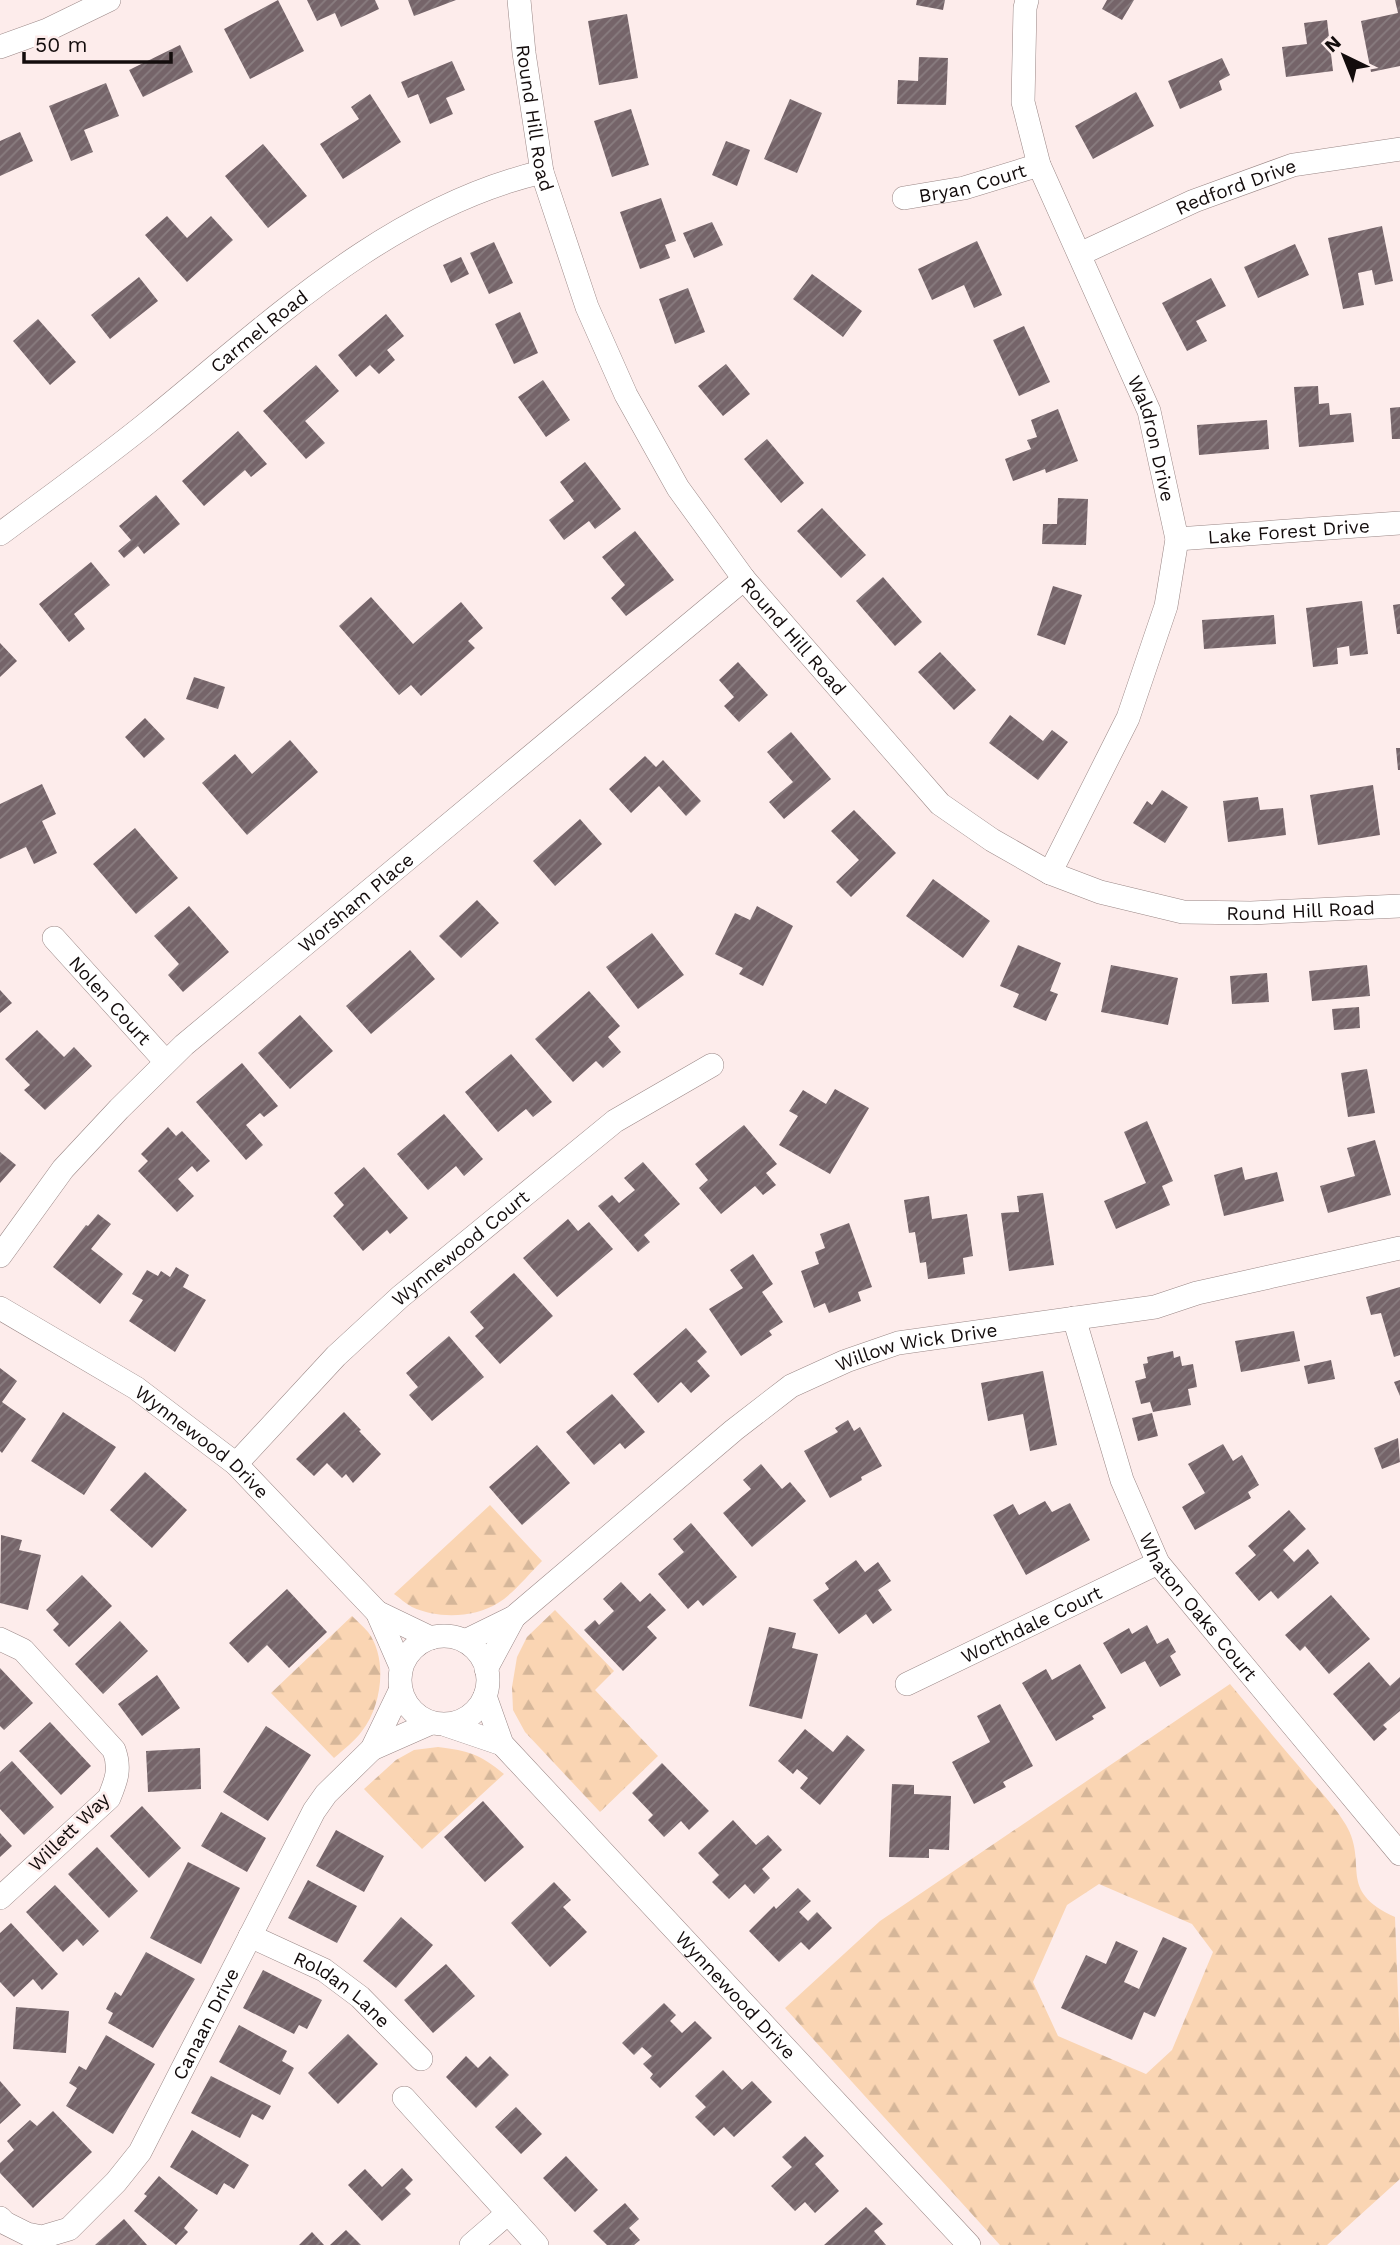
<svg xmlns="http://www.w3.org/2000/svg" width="1400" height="2245" viewBox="0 0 1400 2245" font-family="'Work Sans',sans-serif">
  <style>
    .forest { fill: url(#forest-firs); fill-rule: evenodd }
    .building { fill: url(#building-hatch) }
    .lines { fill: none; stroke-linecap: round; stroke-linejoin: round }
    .street-casing { stroke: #9a8786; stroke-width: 24 }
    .street { stroke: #fff; stroke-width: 23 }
    .labels { text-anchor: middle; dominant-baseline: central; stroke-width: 5; stroke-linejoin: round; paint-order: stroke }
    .street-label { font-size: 19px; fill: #130c0c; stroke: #fdeceb }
  </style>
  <defs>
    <pattern id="forest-firs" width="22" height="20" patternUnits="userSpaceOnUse" patternTransform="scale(1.75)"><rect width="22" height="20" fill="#fad5b3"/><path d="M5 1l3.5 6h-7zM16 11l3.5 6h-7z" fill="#d5b699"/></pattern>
    <pattern id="building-hatch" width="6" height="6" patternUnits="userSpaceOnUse" patternTransform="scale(1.75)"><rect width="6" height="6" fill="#756469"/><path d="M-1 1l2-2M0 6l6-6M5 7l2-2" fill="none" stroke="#897d80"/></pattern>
  </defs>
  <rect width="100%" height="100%" fill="#fdeceb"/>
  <path class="forest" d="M490 1505 542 1561C528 1575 514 1593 498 1603 474 1618 438 1619 412 1607 406 1604 400 1598 394 1594Z
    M555 1610 614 1671 595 1690 658 1756 600 1812 525 1732 513 1710 512 1687 517 1657 527 1637Z
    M352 1616C357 1621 363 1626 368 1632 388 1658 382 1706 362 1731 355 1741 343 1750 334 1758L271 1693Z
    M1230 1684C1254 1713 1278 1742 1302 1770 1317 1788 1334 1805 1346 1825 1369 1865 1336 1890 1395 1917L1400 2048V2179L1327 2245H1000L785 2008 880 1921ZM1099 1884 1192 1924 1213 1952 1172 2050 1146 2074 1058 2036 1033 1982 1067 1905Z
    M438 1747C469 1751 480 1754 504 1774L422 1849 364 1789 396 1760 414 1750Z"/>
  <path class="building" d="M278 0 304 51 250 79 224 29Z
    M307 0H375L379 9 341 27 335 13 317 21Z
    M408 0H456L414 16Z
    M917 0H945L943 10 916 5Z
    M1107 0H1134L1122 20 1102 9Z
    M1395 0H1400V66L1371 72 1361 21 1398 13Z
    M627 14 638 78 599 85 588 21Z
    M1327 20 1333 71 1286 77 1282 47 1307 44 1304 23Z
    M180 45 193 72 143 97 129 70Z
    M919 57 948 58 946 105 897 104 898 80 918 81Z
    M1222 58 1230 75 1219 81 1222 90 1180 109 1168 81Z
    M452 61 465 90 446 98 453 114 430 124 418 94 408 98 401 82Z
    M106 83 119 116 84 130 93 152 71 161 49 106Z
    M1136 92 1154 126 1093 159 1075 126Z
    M370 94 401 142 343 179 320 144 359 119 351 107Z
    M790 99 822 113 797 173 764 159Z
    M631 109 649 165 612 177 594 121Z
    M20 132 33 161 0 176V141Z
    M726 141 750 150 737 186 712 175Z
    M263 144 307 196 268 228 225 176Z
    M661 198 676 241 665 245 670 258 640 269 620 212Z
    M167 216 187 238 211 216 233 240 187 282 145 235Z
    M712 222 723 245 694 258 683 233Z
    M1382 226 1393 281 1375 285 1372 270 1358 273 1364 305 1343 309 1328 238Z
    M977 241 1002 295 974 308 964 285 932 300 918 269Z
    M494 242 513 283 489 294 470 253Z
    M1295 244 1309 275 1258 298 1244 267Z
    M461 257 469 274 451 283 443 265Z
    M812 274 862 311 843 337 793 299Z
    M139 277 158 301 110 339 91 315Z
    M1211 278 1226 306 1196 321 1207 341 1187 351 1162 303Z
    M688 288 705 332 675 344 659 299Z
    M520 312 538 353 514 364 495 324Z
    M386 314 404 336 387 350 395 360 379 374 370 365 356 377 338 355Z
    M38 319 76 362 50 385 13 341Z
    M1024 326 1050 382 1019 396 993 340Z
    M726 364 750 394 723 416 698 386Z
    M316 365 339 391 305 421 325 443 306 459 263 411Z
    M543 380 570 420 546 437 518 397Z
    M1318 386 1319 404 1329 403 1330 415 1351 413 1354 442 1299 447 1294 387Z
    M1400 407V439H1392L1390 408Z
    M1058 409 1078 461 1046 473 1045 469 1013 481 1005 459 1031 449 1027 440 1037 437 1031 420Z
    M1267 420 1269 449 1199 455 1197 425Z
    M238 431 267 464 251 477 245 470 204 506 182 481Z
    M767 439 804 483 781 503 744 459Z
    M585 462 621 509 595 529 589 521 564 540 549 520 574 501 560 482Z
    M156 495 180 524 144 554 138 546 124 558 118 551 131 540 119 526Z
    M1058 498 1088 499 1086 545 1042 544 1043 524H1057Z
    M822 508 866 555 841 578 797 531Z
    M635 531 674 580 626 616 611 598 625 585 602 557Z
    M91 562 110 585 74 614 85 629 69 642 39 604Z
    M883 577 922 622 895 646 856 601Z
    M1053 586 1082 595 1065 645 1037 635Z
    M371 597 413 644 461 602 483 628 468 641 475 648 421 696 411 685 399 695 339 626Z
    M1362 601 1368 654 1350 656 1349 646 1337 648 1338 664 1313 667 1306 608Z
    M1400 604V634H1397L1393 605Z
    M1274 615 1276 644 1204 649 1202 620Z
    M0 643 17 661 0 677Z
    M940 652 976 690 954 710 918 672Z
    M738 662 768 695 739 722 724 706 734 697 719 680Z
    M194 677 225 687 218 709 186 699Z
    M1010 715 1043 741 1052 730 1068 742 1038 780 989 743Z
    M145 718 165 739 144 758 125 737Z
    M791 732 831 779 784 819 769 802 793 782 767 752Z
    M290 740 318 772 247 835 202 783 235 754 252 774Z
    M1396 748H1400V770H1398Z
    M645 756 656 767 663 760 701 801 686 816 659 786 631 813 609 789Z
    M42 784 56 814 42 821 57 853 34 864 26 847 0 859V804Z
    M1373 785 1380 835 1318 845 1310 795Z
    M1162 790 1188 807 1165 843 1133 823 1147 801 1152 805Z
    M1258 797 1260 810 1283 808 1286 835 1228 842 1223 801Z
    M854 810 896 853 851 897 836 882 859 860 831 831Z
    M580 819 602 844 555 886 533 861Z
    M135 828 178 878 136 914 93 864Z
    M933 879 990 921 963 958 906 916Z
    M477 900 499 923 461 958 439 936Z
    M189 906 229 952 183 992 168 975 179 964 154 936Z
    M757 906 793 926 763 986 739 974 743 968 715 954 735 913 750 920Z
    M652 933 684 975 638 1009 606 967Z
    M1018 945 1061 963 1050 991 1058 994 1046 1021 1013 1007 1019 994 1000 986Z
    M410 950 435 979 371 1034 346 1006Z
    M1111 965 1178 978 1168 1025 1101 1012Z
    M1367 965 1370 996 1312 1001 1309 971Z
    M1267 973 1269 1002 1232 1004 1230 976Z
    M0 990 12 1003 0 1013Z
    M589 991 620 1026 608 1037 621 1052 603 1068 596 1061 573 1082 535 1039Z
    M1359 1007 1360 1028 1334 1030 1332 1009Z
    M300 1015 333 1051 290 1089 258 1053Z
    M37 1030 64 1057 74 1047 92 1066 45 1110 24 1090 30 1085 5 1059Z
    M511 1054 552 1102 533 1117 526 1109 498 1132 465 1092Z
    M242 1063 278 1106 264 1117 260 1113 246 1125 263 1145 246 1160 196 1102Z
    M1367 1069 1375 1113 1348 1117 1341 1073Z
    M835 1089 869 1108 830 1174 779 1145 798 1116 789 1111 803 1090 826 1104Z
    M444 1114 483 1159 464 1176 456 1166 428 1190 397 1154Z
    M1147 1121 1173 1181 1162 1186 1170 1205 1116 1229 1104 1201 1146 1183 1124 1132Z
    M744 1125 777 1164 766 1173 776 1185 763 1195 755 1186 721 1214 699 1188 708 1180 695 1164Z
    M168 1127 176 1136 182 1131 210 1161 197 1172 192 1166 178 1179 194 1196 177 1212 138 1171 148 1161 141 1154Z
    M1375 1140 1391 1195 1328 1213 1320 1186 1355 1176 1347 1148Z
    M0 1152 16 1165 0 1183Z
    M643 1162 680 1204 644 1235 650 1242 638 1252 598 1206 612 1195 619 1203 635 1190 624 1178Z
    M364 1167 408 1218 390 1234 387 1230 363 1251 333 1216 344 1205 334 1193Z
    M1242 1167 1245 1180 1277 1172 1284 1201 1224 1216 1214 1175Z
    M1043 1193 1054 1265 1009 1271 1001 1213 1019 1212 1017 1196Z
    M929 1196 932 1219 967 1214 973 1256 963 1258 965 1274 928 1279 926 1262 920 1263 915 1232 909 1233 904 1200Z
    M98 1214 111 1224 91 1249 123 1274 100 1304 53 1267 86 1225 88 1226Z
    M568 1219 578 1231 589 1222 613 1249 557 1297 523 1258Z
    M849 1223 872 1287 858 1292 861 1301 829 1313 825 1303 814 1308 801 1271 819 1264 815 1252 825 1248 820 1234Z
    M753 1254 773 1284 762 1292 783 1322 769 1331 772 1335 741 1356 709 1309 743 1288 730 1270Z
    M176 1267 189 1275 183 1287 206 1300 175 1352 129 1321 143 1300 132 1294 147 1270 158 1276 161 1271 170 1277Z
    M514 1273 553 1316 500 1364 475 1336 484 1328 470 1312Z
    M1400 1287V1355L1394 1357 1381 1313 1371 1315 1366 1297Z
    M686 1328 707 1352 697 1361 710 1376 691 1393 681 1382 658 1403 633 1374Z
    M1294 1331 1300 1361 1241 1372 1235 1341Z
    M449 1336 484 1377 432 1421 409 1395 418 1387 406 1373Z
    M1173 1351 1174 1358 1180 1356 1182 1366 1193 1364 1197 1387 1188 1389 1191 1405 1153 1412 1150 1402 1141 1404 1135 1381 1146 1378 1143 1364 1148 1363 1147 1357Z
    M1331 1360 1335 1379 1308 1384 1304 1366Z
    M0 1368 17 1381 2 1402 26 1419 2 1453 0 1451Z
    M1043 1371 1057 1445 1030 1451 1023 1414 988 1421 981 1383Z
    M1400 1380V1396L1394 1382Z
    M612 1394 645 1432 625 1449 620 1443 594 1465 566 1432Z
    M63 1412 116 1447 84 1495 31 1461Z
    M344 1412 361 1430 359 1431 381 1454 353 1483 346 1474 342 1478 327 1463 314 1476 296 1459Z
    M1152 1413 1158 1436 1138 1441 1132 1418Z
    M848 1420 854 1431 860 1427 882 1466 861 1477 862 1480 830 1498 804 1451 838 1432 835 1428Z
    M1398 1438 1400 1462 1382 1469 1374 1448Z
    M1223 1444 1233 1461 1242 1455 1259 1485 1248 1492 1251 1498 1195 1530 1182 1507 1205 1493 1188 1464Z
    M537 1445 570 1483 522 1525 489 1487Z
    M761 1464 782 1489 790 1482 806 1501 752 1547 723 1513 751 1489 743 1480Z
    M145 1472 187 1510 152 1548 110 1510Z
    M1045 1501 1052 1512 1070 1503 1090 1540 1026 1575 993 1515 1013 1504 1019 1515Z
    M1289 1510 1306 1529 1283 1550 1294 1562 1308 1549 1319 1563 1278 1599 1271 1591 1259 1601 1235 1573 1256 1555 1248 1546Z
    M691 1523 737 1577 703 1606 698 1600 688 1609 658 1574 684 1552 673 1539Z
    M1 1535 22 1540 19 1550 41 1555 28 1610 0 1603Z
    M856 1560 865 1572 878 1562 891 1581 878 1590 892 1610 873 1624 866 1614 839 1634 813 1600 829 1589 825 1583Z
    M82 1575 112 1606 69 1647 53 1630 59 1624 46 1610Z
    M621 1582 640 1602 650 1593 666 1610 647 1627 657 1638 623 1671 584 1630 595 1620 599 1625 614 1611 603 1599Z
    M287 1589 327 1632 289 1668 267 1645 248 1663 229 1643Z
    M1331 1595 1370 1639 1329 1674 1305 1646 1300 1651 1285 1635Z
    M120 1621 148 1651 103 1694 75 1664Z
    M1147 1625 1157 1644 1168 1638 1176 1652 1170 1656 1181 1675 1160 1687 1145 1661 1121 1674 1103 1643 1129 1628 1132 1634Z
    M769 1627 796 1633 792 1648 818 1654 802 1719 749 1706Z
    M1369 1662 1390 1686 1400 1677V1711L1383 1725 1387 1729 1374 1741 1333 1694Z
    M1080 1664 1106 1708 1092 1716 1094 1719 1056 1741 1022 1683 1046 1669 1052 1680Z
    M0 1668 33 1703 4 1730 0 1726Z
    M157 1675 180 1708 142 1736 118 1704Z
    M1000 1704 1033 1766 1003 1782 1006 1787 974 1804 952 1762 990 1742 977 1716Z
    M50 1722 91 1766 61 1795 19 1751Z
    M266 1726 311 1755 268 1821 223 1792Z
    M805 1729 833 1752 847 1735 865 1750 820 1805 800 1788 808 1778 797 1769 793 1774 778 1761Z
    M200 1748 201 1789 148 1792 146 1751Z
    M12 1761 54 1807 24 1835 0 1809V1772Z
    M662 1763 709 1811 689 1830 681 1821 664 1837 648 1820 653 1815 632 1793Z
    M892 1784 914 1785V1794L951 1796 949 1850 929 1849V1858L889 1857Z
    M483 1801 524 1847 485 1882 444 1837Z
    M142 1806 181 1848 149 1878 110 1836Z
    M221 1812 266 1838 247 1872 201 1846Z
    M733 1820 756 1845 768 1835 782 1850 762 1869 770 1878 754 1894 745 1884 729 1899 712 1882 719 1875 698 1853Z
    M336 1830 384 1856 364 1892 316 1866Z
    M0 1833 12 1846 0 1857Z
    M97 1847 138 1891 109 1918 68 1874Z
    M188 1862 240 1888 201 1964 150 1938Z
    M308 1880 357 1906 337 1943 288 1918Z
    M554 1882 571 1900 563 1907 587 1932 550 1967 511 1923Z
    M55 1885 99 1931 83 1946 77 1939 63 1952 26 1912Z
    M798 1888 811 1901 799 1912 808 1921 817 1912 832 1928 809 1950 801 1942 779 1962 749 1931 774 1906 776 1909Z
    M401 1917 433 1945 396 1988 363 1961Z
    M11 1923 58 1974 42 1990 33 1979 14 1997 0 1982V1933Z
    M1163 1937 1187 1948 1155 2017 1144 2012 1132 2040 1061 2008 1086 1955 1106 1964 1116 1941 1138 1951 1124 1982 1139 1989Z
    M146 1952 195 1979 153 2048 108 2023 113 2013 106 2009 115 1992 121 1996Z
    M446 1964 475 1996 433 2033 404 2000Z
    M263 1970 322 2000 307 2029 299 2025 294 2034 243 2008Z
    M664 2003 676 2015 670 2021 682 2033 695 2021 712 2038 660 2088 650 2078 653 2074 643 2064 652 2056 642 2047 634 2055 622 2043Z
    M16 2007 69 2011 66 2053 13 2049Z
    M239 2025 287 2051 282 2061 294 2068 280 2095 219 2062Z
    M348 2034 378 2064 338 2104 308 2073Z
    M106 2035 155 2064 113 2134 66 2106 77 2088 69 2083 79 2066 86 2070Z
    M466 2056 478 2068 490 2056 509 2075 476 2108 446 2077Z
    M723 2070 742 2090 752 2081 772 2102 734 2137 724 2127 714 2136 695 2117 706 2107 695 2096Z
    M211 2076 271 2106 263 2120 252 2114 240 2138 191 2113Z
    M0 2081 21 2105 0 2124Z
    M516 2107 542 2134 521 2154 495 2127Z
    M53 2111 92 2152 33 2208 0 2173V2163L14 2150 7 2141 30 2120 37 2126Z
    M192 2130 249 2165 234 2189 224 2183 217 2195 170 2167Z
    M805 2136 824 2156 815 2164 839 2191 815 2213 805 2202 795 2211 771 2186 792 2167 782 2157Z
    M566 2156 598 2190 575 2212 543 2178Z
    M402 2168 413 2180 405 2188 411 2194 382 2221 348 2185 365 2169 382 2187Z
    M159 2176 198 2210 184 2228 188 2232 176 2245 134 2211 147 2196 144 2194Z
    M625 2203 639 2219 629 2228 640 2240 634 2245H607L593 2231Z
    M866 2207 883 2224 874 2231 886 2245H824Z
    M124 2219 147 2245H95Z
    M346 2230 361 2245H330Z
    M312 2232 324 2245H299Z"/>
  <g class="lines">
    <g class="street-casing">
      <g id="street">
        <path id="s1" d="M519 0 524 53 542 172 587 307 626 395 678 488 744 579 940 804 992 840 1050 873 1100 892 1183 912 1251 913 1400 906"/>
        <path id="s2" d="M1027 0 1025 8 1023 102 1039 165 1149 411 1177 539 1166 606 1128 718 1050 873"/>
        <path d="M0 47 47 30 109 0"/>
        <path id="s3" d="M904 198 964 188 1039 165"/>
        <path id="s4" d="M1080 254 1194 201 1293 165 1400 149"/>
        <path id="s5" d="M0 534C51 496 103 459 152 419 271 322 389 208 542 172"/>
        <path id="s6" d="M1177 539 1400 523"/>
        <path id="s7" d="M54 938 166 1062"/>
        <path id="s8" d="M0 1256 63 1169 119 1109 184 1045 744 579"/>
        <path id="s9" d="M0 1308 136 1388 236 1464 377 1612 401 1667"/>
        <path id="s10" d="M1074 1318 1122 1480 1158 1563 1400 1854"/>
        <path id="s11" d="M236 1464 336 1356 400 1297 615 1121 712 1065"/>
        <path d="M377 1612 431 1638"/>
        <circle cx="444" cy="1680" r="44"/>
        <path d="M0 1639 23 1650 114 1750C121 1769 116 1781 109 1798L0 1898"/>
        <path id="s12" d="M465 1641 514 1617 734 1430 791 1386 846 1361 898 1343 1155 1307 1197 1293 1400 1248"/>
        <path d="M486 1669 514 1617"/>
        <path id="s13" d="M907 1684 1158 1563"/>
        <path id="s14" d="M485 1696 502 1744 969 2245"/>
        <path d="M446 1725 502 1744"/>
        <path d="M372 1749 431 1723"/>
        <path id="s15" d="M250 1936 324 1970 360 1997 421 2059"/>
        <path d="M404 2098 537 2245"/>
        <path id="s16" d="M0 2218 5 2223 27 2234 42 2237 69 2229 116 2182 140 2152 314 1811 326 1794 372 1749 400 1691"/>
        <path d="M471 2245 508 2213"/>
      </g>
    </g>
    <use href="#street" class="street"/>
  </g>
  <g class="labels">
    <g class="street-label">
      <text stroke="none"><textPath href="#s1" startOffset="119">Round Hill Road</textPath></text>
      <text stroke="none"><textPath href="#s3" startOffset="70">Bryan Court</textPath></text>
      <text stroke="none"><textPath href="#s4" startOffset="170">Redford Drive</textPath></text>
      <text stroke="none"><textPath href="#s5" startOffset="329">Carmel Road</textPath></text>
      <text stroke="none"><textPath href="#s2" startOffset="464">Waldron Drive</textPath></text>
      <text stroke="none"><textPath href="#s6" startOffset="112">Lake Forest Drive</textPath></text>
      <text stroke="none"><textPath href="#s1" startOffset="707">Round Hill Road</textPath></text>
      <text stroke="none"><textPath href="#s8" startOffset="504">Worsham Place</textPath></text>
      <text stroke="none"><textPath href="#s1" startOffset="1316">Round Hill Road</textPath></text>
      <text stroke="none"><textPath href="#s7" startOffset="84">Nolen Court</textPath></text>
      <text stroke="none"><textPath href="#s11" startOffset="312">Wynnewood Court</textPath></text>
      <text stroke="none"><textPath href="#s12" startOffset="548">Willow Wick Drive</textPath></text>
      <text stroke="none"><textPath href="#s9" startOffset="243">Wynnewood Drive</textPath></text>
      <text stroke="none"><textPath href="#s10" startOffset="318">Whaton Oaks Court</textPath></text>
      <text stroke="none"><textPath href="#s13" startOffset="138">Worthdale Court</textPath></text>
      <text transform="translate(69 1832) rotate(-44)">Willett Way</text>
      <text stroke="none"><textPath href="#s15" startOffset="107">Roldan Lane</textPath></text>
      <text stroke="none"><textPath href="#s14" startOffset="394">Wynnewood Drive</textPath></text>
      <text stroke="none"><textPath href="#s16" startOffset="324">Canaan Drive</textPath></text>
    </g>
  </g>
  <g transform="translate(1344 56) rotate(317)" stroke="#fdeceb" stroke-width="5" paint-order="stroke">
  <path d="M0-5L12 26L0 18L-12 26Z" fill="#130c0c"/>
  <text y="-10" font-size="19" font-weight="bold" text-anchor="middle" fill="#130c0c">N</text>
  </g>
  <path d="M24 52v10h147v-10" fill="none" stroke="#130c0c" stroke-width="3.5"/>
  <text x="35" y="52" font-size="21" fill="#130c0c" stroke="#fdeceb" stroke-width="5" paint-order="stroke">50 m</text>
</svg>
